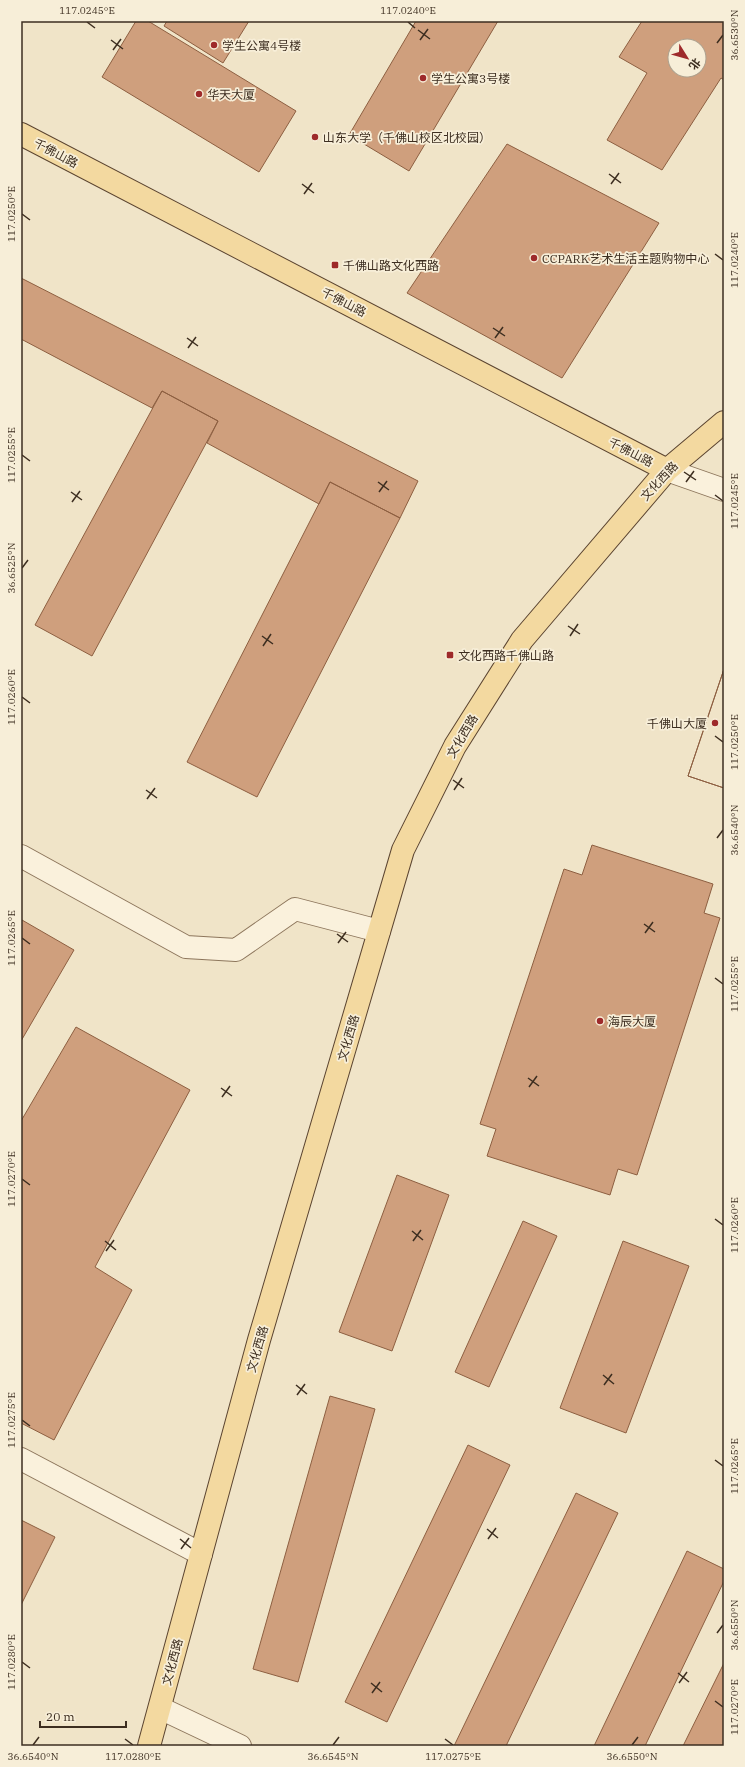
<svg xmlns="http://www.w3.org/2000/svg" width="745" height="1767" viewBox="0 0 745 1767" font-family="'IBM Plex Serif','Noto Sans SC',serif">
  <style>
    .building { fill: #cf9f7d; stroke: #8d5f41; fill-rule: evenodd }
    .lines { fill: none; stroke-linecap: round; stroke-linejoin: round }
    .minor-casing { stroke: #8d765c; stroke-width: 24 }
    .major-casing { stroke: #5b4430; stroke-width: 24 }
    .minor { stroke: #faf1dc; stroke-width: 22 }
    .major { stroke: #f3d9a0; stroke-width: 22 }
    .ticks { fill: none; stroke: #3d2e20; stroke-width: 1.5 }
    .poi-dot { fill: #9e2a2b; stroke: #f7eed8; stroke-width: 1.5 }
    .labels { text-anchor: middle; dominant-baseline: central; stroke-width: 3.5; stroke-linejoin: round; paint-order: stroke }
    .poi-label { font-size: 12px; fill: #3d2e20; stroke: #f7eed8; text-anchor: start }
    .street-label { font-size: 12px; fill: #3d2e20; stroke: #f7eed8 }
    .neatline { fill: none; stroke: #3d2e20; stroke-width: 1.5 }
    .ticks-label { font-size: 10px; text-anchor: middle; fill: #3d2e20 }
  </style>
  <rect width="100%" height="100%" fill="#f0e4c8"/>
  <path class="building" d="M136 21H148L296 111 259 172 102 77Z
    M167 21H249L223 63 164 26Z
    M416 21H498L409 171 349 135Z
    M642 21H724V80L721 78 662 170 607 140 647 73 619 57ZM675 46H699V70H675Z
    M507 144 659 223 562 378 407 293Z
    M21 278 418 481 400 518 330 482 319 504 207 443 218 421 162 391 152 408 21 339Z
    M162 391 218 421 92 656 35 625Z
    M330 482 400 518 257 797 187 762Z
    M724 669V788L688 776Z
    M724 669V788L688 776Z
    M592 845 713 884 704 913 720 918 637 1175 618 1169 610 1195 487 1156 496 1129 480 1124 564 869 582 875Z
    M22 920 74 950 21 1041V922Z
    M76 1027 190 1090 95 1267 132 1290 54 1440 21 1423V1121Z
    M397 1175 449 1195 392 1351 339 1332Z
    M523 1221 557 1236 489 1387 455 1372Z
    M623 1241 689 1266 626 1433 560 1408Z
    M330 1396 375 1409 298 1682 253 1669Z
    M468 1445 510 1465 387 1722 345 1702Z
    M576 1493 618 1513 506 1746H454Z
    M21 1520 55 1537 21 1605Z
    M687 1551 724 1569V1581L645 1746H594Z
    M724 1663V1746H683Z"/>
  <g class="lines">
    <g class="minor-casing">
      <path id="minor" d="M667 470 724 490
        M21 856 186 947 236 950 295 909 379 931
        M21 1459 201 1554
        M160 1708 240 1746"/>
    </g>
    <g class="major-casing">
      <path id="major" d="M21 134 667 470
        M149 1746 259 1340 403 850 455 746 522 640 667 470 724 422"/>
    </g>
    <use href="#minor" class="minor"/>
    <use href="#major" class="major"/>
  </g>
  <path class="ticks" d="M87 22 95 28M408 22 415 28M418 30 430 39M111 40 123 49M420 40 428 29M717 43 723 35M113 50 121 39M609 174 621 183M302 184 314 193M611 184 619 173M304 194 312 183M22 214 30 220M715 254 723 260M493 328 505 336M187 338 198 346M495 338 503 327M188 348 196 337M22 455 30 461M684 472 696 480M378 482 389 490M686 482 694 471M71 492 82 500M379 492 387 481M715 495 723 501M72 502 80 491M22 568 28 560M568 626 580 634M262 636 273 644M570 636 578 624M263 646 271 634M22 697 30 703M715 736 723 742M453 780 464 788M146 790 157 798M454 790 462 778M147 799 155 788M717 838 723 830M644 924 655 932M645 933 653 922M337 934 348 942M22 938 30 944M338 943 346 932M715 978 723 984M528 1078 539 1086M529 1087 537 1076M221 1088 232 1096M222 1097 230 1086M22 1179 30 1185M715 1219 723 1225M412 1231 423 1240M105 1241 116 1250M413 1241 421 1230M106 1251 114 1240M603 1375 614 1384M296 1385 307 1394M604 1385 612 1374M297 1395 305 1384M22 1420 30 1426M715 1460 723 1466M487 1529 498 1538M180 1539 191 1548M488 1539 496 1528M181 1549 189 1538M717 1633 723 1625M22 1662 30 1668M678 1673 689 1682M371 1683 382 1692M679 1683 687 1672M372 1693 380 1682M715 1701 723 1707M125 1739 133 1745M445 1739 453 1745M33 1745 39 1737M333 1745 339 1737M632 1745 638 1737"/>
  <g class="poi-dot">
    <circle cx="214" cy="45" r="4"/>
    <circle cx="423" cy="78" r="4"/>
    <circle cx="199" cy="94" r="4"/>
    <circle cx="315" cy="137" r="4"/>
    <circle cx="534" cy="258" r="4"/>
    <rect x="331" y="261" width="8" height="8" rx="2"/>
    <rect x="446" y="651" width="8" height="8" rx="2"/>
    <circle cx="715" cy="723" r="4"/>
    <circle cx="600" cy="1021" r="4"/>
  </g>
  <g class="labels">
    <g class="poi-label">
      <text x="222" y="45">学生公寓4号楼</text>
      <text x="431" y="78">学生公寓3号楼</text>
      <text x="207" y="94">华天大厦</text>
      <text x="323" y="137">山东大学（千佛山校区北校园）</text>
      <text x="542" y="258">CCPARK艺术生活主题购物中心</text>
      <text x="343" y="265">千佛山路文化西路</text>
      <text x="458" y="655">文化西路千佛山路</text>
      <text x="707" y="723" text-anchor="end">千佛山大厦</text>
      <text x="608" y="1021">海辰大厦</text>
    </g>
    <g class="street-label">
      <text transform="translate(56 153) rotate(28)">千佛山路</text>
      <text transform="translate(344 302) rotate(27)">千佛山路</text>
      <text transform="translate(631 452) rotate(27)">千佛山路</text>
      <text transform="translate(659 481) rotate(-47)">文化西路</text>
      <text transform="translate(462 736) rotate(-59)">文化西路</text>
      <text transform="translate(348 1038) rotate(-74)">文化西路</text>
      <text transform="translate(257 1349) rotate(-74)">文化西路</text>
      <text transform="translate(172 1662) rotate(-75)">文化西路</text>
    </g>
  </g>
  <rect width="745" height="1767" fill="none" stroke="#f7eed8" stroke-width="44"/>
  <g transform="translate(687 58) rotate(127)"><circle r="19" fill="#f7eed8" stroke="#ada18e"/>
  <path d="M0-3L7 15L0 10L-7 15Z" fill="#9e2a2b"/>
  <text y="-6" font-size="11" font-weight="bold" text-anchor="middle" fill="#3d2e20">北</text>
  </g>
  <path d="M40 1721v6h86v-6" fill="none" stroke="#3d2e20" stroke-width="2"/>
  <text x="46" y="1721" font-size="12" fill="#3d2e20" stroke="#f7eed8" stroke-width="3" paint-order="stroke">20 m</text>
  <rect x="22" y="22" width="701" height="1723" class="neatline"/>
  <g class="ticks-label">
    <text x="87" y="14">117.0245°E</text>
    <text x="408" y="14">117.0240°E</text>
    <text transform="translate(734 35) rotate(-90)" y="4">36.6530°N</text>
    <text transform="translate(11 214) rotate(-90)" y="4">117.0250°E</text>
    <text transform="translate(734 260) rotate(-90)" y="4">117.0240°E</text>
    <text transform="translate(11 455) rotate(-90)" y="4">117.0255°E</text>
    <text transform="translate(734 501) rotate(-90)" y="4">117.0245°E</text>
    <text transform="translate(11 568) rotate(-90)" y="4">36.6525°N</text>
    <text transform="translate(11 697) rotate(-90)" y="4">117.0260°E</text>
    <text transform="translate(734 742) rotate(-90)" y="4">117.0250°E</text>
    <text transform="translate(734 830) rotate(-90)" y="4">36.6540°N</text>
    <text transform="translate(11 938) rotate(-90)" y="4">117.0265°E</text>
    <text transform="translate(734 984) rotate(-90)" y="4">117.0255°E</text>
    <text transform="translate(11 1179) rotate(-90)" y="4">117.0270°E</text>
    <text transform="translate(734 1225) rotate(-90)" y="4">117.0260°E</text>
    <text transform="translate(11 1420) rotate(-90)" y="4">117.0275°E</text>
    <text transform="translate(734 1466) rotate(-90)" y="4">117.0265°E</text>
    <text transform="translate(734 1625) rotate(-90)" y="4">36.6550°N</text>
    <text transform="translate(11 1662) rotate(-90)" y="4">117.0280°E</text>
    <text transform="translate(734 1707) rotate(-90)" y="4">117.0270°E</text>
    <text x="33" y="1760">36.6540°N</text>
    <text x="133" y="1760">117.0280°E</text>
    <text x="333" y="1760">36.6545°N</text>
    <text x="453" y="1760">117.0275°E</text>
    <text x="632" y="1760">36.6550°N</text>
  </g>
</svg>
